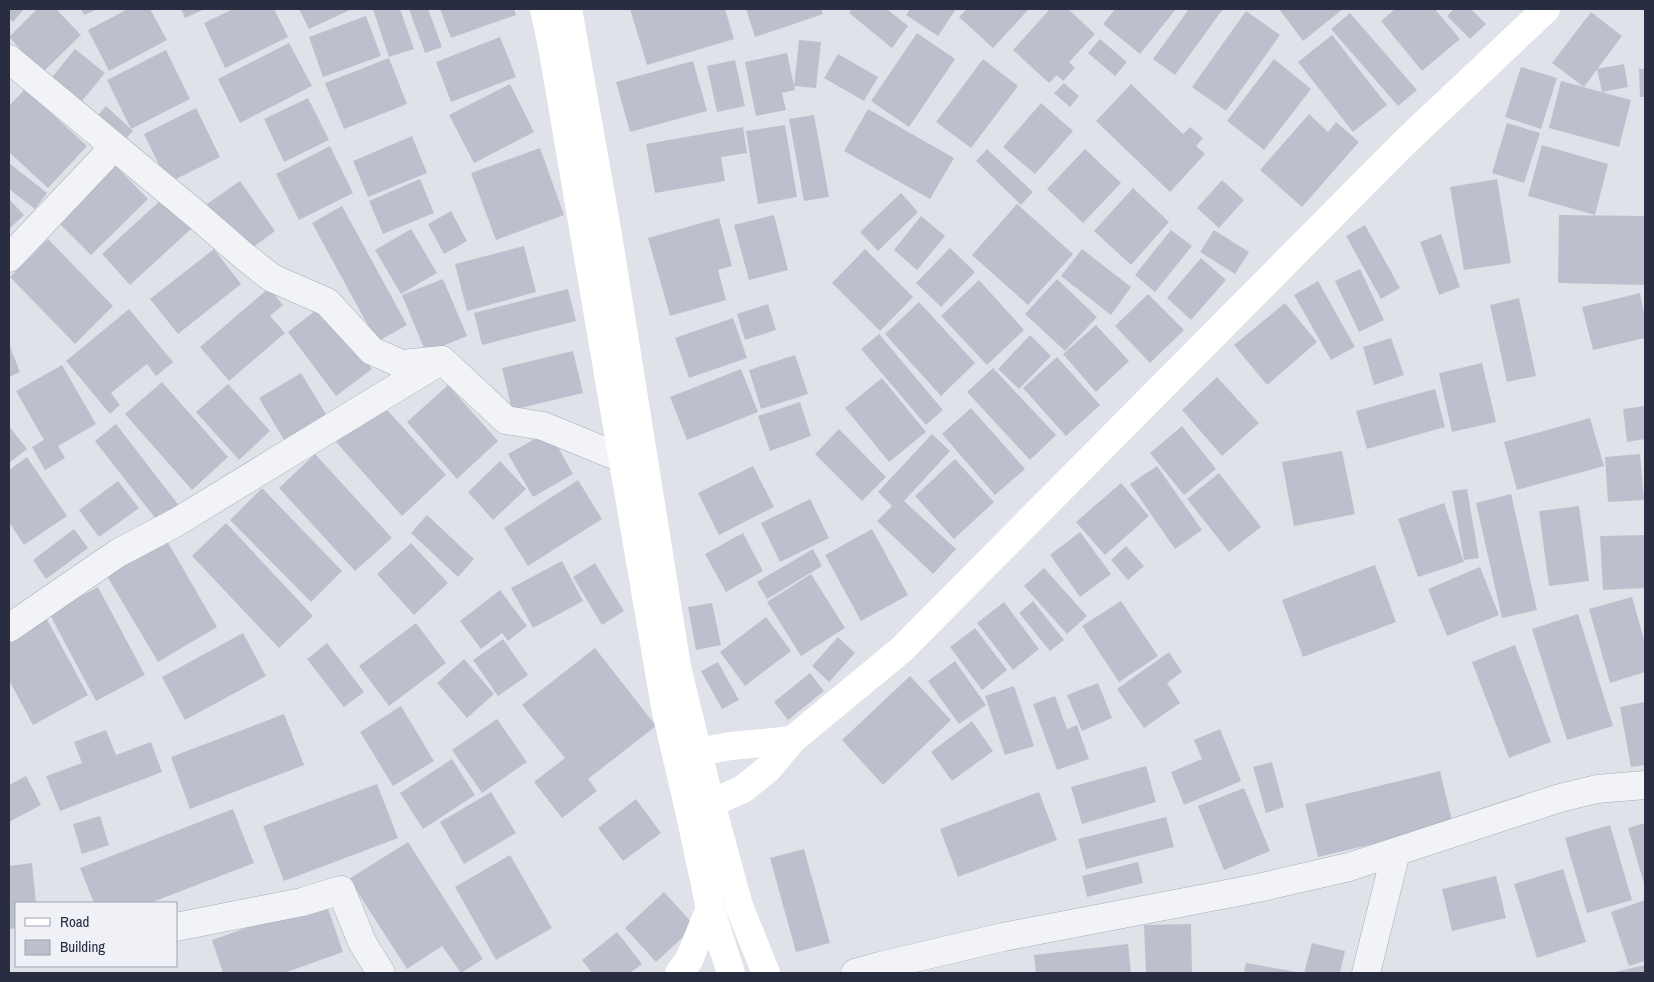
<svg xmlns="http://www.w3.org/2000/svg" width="1654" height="982" viewBox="0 0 1654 982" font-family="'Archivo Narrow',sans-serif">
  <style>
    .building { fill: #bdc0cc }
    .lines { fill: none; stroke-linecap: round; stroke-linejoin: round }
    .street-casing { stroke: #a9acb7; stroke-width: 29 }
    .street { stroke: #f2f3f7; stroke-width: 28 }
    .secondary { stroke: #fff; stroke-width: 28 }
  </style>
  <rect width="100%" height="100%" fill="#e0e2e9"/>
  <path class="building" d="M9 9H24L13 22 9 18Z
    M37 9H56L81 35 42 73 9 37Z
    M81 9H98L84 15Z
    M128 9H150L167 40 109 71 88 30Z
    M181 9H205L185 18Z
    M233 9H274L288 37 225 68 204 23Z
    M299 9H352L309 29Z
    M373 9H400L414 49 389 57Z
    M409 9H428L442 47 425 53Z
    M440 9H514L516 15 451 38Z
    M630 9H725L734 39 647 65Z
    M746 9H821L823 14 755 37Z
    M852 9H887L908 26 892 48 849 13Z
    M910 9H956L938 36 906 15Z
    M967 9H1029L993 48 959 17Z
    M1050 9H1068L1095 34 1069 62 1075 68 1063 81 1057 75 1049 83 1013 50Z
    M1115 9H1176L1140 54 1103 24Z
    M1189 9H1223L1175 75 1153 59Z
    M1279 9H1343L1303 41Z
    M1395 9H1435L1460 39 1422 71 1381 21Z
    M1454 9H1471L1486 24 1470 39 1447 16Z
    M1246 11 1280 35 1226 111 1192 87Z
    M1591 12 1622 36 1584 87 1552 63Z
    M1350 13 1417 90 1398 106 1331 29Z
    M366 16 381 56 323 77 309 37Z
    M917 33 955 59 909 127 871 101Z
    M1332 35 1387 105 1353 132 1298 62Z
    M500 37 516 77 451 102 436 62Z
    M1100 39 1127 62 1115 76 1088 53Z
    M799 40 821 42 816 88 794 86Z
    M289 43 312 86 240 123 218 79Z
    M75 49 105 73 78 106 49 81Z
    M166 50 190 99 131 129 107 80Z
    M787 53 795 90 782 93 786 110 756 116 745 62Z
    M838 54 878 77 864 101 824 78Z
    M389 58 407 104 344 129 325 83Z
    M983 59 1018 86 971 148 936 122Z
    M1274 59 1311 89 1264 150 1227 121Z
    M735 60 745 106 717 112 707 66Z
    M693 61 707 111 630 132 616 82Z
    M1624 64 1628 87 1602 92 1597 69Z
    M1521 67 1557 78 1541 129 1505 117Z
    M1639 69H1645V97H1640Z
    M1561 81 1631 100 1619 147 1549 128Z
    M1064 83 1079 96 1070 107 1054 93Z
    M510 84 534 132 474 163 449 115Z
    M1131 84 1183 134 1190 127 1203 138 1196 146 1205 154 1170 192 1096 121Z
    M25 89 87 146 48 188 9 152V106Z
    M308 98 329 140 284 162 264 119Z
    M1041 103 1073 131 1035 174 1003 147Z
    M106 106 133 131 117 148 91 123Z
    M196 108 220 157 168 183 144 134Z
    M868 109 954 158 930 199 844 151Z
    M1309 114 1328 132 1336 122 1359 142 1302 207 1260 170Z
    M814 115 829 197 804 201 789 119Z
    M1507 123 1540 133 1524 183 1492 173Z
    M785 125 797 197 758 204 746 131Z
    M743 127 747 153 721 157 725 181 655 193 646 144Z
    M412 136 427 173 368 197 353 161Z
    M1542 145 1608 164 1595 215 1528 196Z
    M330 146 353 193 299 220 276 174Z
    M540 148 564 215 496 240 471 173Z
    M987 149 1033 192 1021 205 976 161Z
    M1085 149 1121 183 1083 223 1047 189Z
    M9 163 47 193 35 209 9 189Z
    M115 165 148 199 91 255 58 222Z
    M420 179 434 213 383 234 369 201Z
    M1497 179 1511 263 1464 270 1450 187Z
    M1222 180 1244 200 1219 228 1197 208Z
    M240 181 275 231 243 255 207 204Z
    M1133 188 1169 222 1131 265 1094 231Z
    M901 193 918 212 878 251 860 232Z
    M164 197 192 228 130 285 102 254Z
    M9 199 24 215 9 229Z
    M1017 204 1073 254 1028 305 972 255Z
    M342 206 407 325 377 342 312 223Z
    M451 211 467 241 444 254 428 224Z
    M774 215 788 270 749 280 734 225Z
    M1559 215 1645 216V285L1558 283Z
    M921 216 945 236 917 270 894 250Z
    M719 218 732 266 718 270 726 300 670 316 648 238Z
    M1365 225 1400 288 1381 299 1346 236Z
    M411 229 437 273 401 294 375 250Z
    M1171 230 1192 246 1155 292 1135 275Z
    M1214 230 1249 252 1235 274 1200 252Z
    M1441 234 1460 287 1439 295 1420 242Z
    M48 239 113 306 75 344 10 277Z
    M524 246 536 292 467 311 455 264Z
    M950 248 975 272 941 307 916 283Z
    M214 249 241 284 178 334 150 299Z
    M865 249 913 297 880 331 832 283Z
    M1082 249 1131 287 1111 315 1061 276Z
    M1201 258 1226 280 1191 320 1167 298Z
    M1360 269 1384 320 1359 332 1335 281Z
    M443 279 467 336 426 353 402 295Z
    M1057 279 1097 317 1065 351 1025 314Z
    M979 280 1024 330 987 365 941 316Z
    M1318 281 1355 347 1331 360 1294 295Z
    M269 288 283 305 270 316 285 333 229 381 200 347Z
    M568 289 576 321 482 345 474 313Z
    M1640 293 1645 317V338L1593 350 1582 307Z
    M1148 294 1184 330 1150 363 1115 326Z
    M1519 298 1536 376 1507 382 1490 305Z
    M919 302 975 363 941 396 885 334Z
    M1285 303 1317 342 1267 385 1234 345Z
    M324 304 372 369 336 396 288 332Z
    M768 304 776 330 745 340 737 314Z
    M129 309 173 362 156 376 147 364 111 393 120 405 110 414 66 361Z
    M733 318 747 358 689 378 675 338Z
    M1096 325 1129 361 1096 392 1063 354Z
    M879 334 943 410 926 425 861 349Z
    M1030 335 1051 356 1019 389 998 369Z
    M1391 338 1404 375 1374 385 1363 347Z
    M9 344 20 372 9 377Z
    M573 351 583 393 512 410 502 368Z
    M795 355 808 394 761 409 749 370Z
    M1057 357 1100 405 1066 436 1023 388Z
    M1482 363 1496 422 1452 432 1439 373Z
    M62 365 96 424 58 446 65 458 45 470 32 447 44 440 16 391Z
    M993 368 1056 435 1030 460 967 392Z
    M741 369 758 412 687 440 670 397Z
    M301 373 330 421 288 447 259 398Z
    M1217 377 1259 423 1222 456 1182 410Z
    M882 378 926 432 889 462 845 408Z
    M162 382 228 457 192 490 125 414Z
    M228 384 270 431 239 460 196 412Z
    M448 385 498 441 457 479 407 422Z
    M1435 389 1445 427 1367 449 1356 411Z
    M380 402 446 475 402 516 336 442Z
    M800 402 811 436 770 451 758 416Z
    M1645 406V439L1627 442 1623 409Z
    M971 408 1025 469 995 495 942 434Z
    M1590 418 1604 466 1517 490 1504 442Z
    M116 424 180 507 159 523 95 441Z
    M9 426 27 449 9 463Z
    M1182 426 1216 469 1184 495 1150 453Z
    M839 429 886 477 862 501 815 454Z
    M549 431 573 474 533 497 508 454Z
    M932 434 950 451 904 501 956 549 933 574 877 521 892 506 878 492Z
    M1342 451 1355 514 1294 526 1282 462Z
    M315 454 392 538 355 571 279 488Z
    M1640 454 1644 500 1608 502 1605 457Z
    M27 457 67 516 24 545 9 522V470Z
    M955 459 994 502 954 539 915 496Z
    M500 461 526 489 493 520 468 492Z
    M753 466 774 507 719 535 698 493Z
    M1157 466 1202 530 1175 549 1130 484Z
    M1219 473 1261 527 1229 552 1187 499Z
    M578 480 602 519 528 566 504 528Z
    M118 481 139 508 99 537 79 510Z
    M1121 483 1149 516 1105 555 1076 522Z
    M262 488 342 571 311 602 230 520Z
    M1467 489 1479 558 1464 560 1452 491Z
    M1511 494 1537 610 1502 618 1476 503Z
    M810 499 829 538 780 562 761 523Z
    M1444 503 1464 562 1418 577 1398 519Z
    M1579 506 1589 581 1549 586 1539 511Z
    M427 515 474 559 458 577 411 533Z
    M226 523 313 616 279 648 192 556Z
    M74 529 88 548 46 579 33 560Z
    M872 529 908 595 861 621 825 555Z
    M1080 532 1111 574 1080 597 1050 555Z
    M743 533 763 571 726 592 705 554Z
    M1644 535 1645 588 1603 590 1600 536Z
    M167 541 217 627 158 662 107 576Z
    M411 543 448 583 414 615 377 574Z
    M1126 546 1144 566 1128 580 1111 560Z
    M813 549 822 566 767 599 757 582Z
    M562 561 583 601 533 628 511 588Z
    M595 563 624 611 602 625 573 577Z
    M1375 565 1396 622 1303 657 1282 600Z
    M1480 567 1499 615 1447 636 1428 589Z
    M1044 568 1087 616 1067 634 1024 586Z
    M811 574 845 628 801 656 767 602Z
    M98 587 145 675 96 701 49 613Z
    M500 590 527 626 508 641 502 633 481 649 460 621Z
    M1632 597 1645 643V672L1610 683 1589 609Z
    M1033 601 1064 640 1050 651 1019 613Z
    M1121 601 1158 656 1119 682 1082 626Z
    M1004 602 1039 649 1013 670 977 623Z
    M712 603 721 645 696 650 688 607Z
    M44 614 88 695 33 725 9 680V633Z
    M1578 614 1613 726 1567 740 1532 629Z
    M766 617 791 651 745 686 720 652Z
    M416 623 446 663 389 706 359 666Z
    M975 628 1007 670 982 690 950 647Z
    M243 633 266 676 185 720 162 677Z
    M838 637 855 653 829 682 812 666Z
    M503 639 528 675 498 696 473 660Z
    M327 643 364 692 344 707 307 659Z
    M1515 645 1551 742 1509 758 1472 662Z
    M595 648 656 726 588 779 597 791 562 818 534 782 565 758 522 705Z
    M1169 652 1182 672 1167 683 1180 703 1144 728 1117 689Z
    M464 659 494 694 467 718 437 683Z
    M955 661 986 705 959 724 928 681Z
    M718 662 739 700 722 709 701 671Z
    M810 673 824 691 788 720 774 702Z
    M910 676 951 720 883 785 842 740Z
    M1098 683 1112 718 1082 731 1067 695Z
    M1014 686 1034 746 1005 755 985 696Z
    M1055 696 1067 729 1077 725 1089 759 1057 770 1033 704Z
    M1645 702V765L1631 767 1620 707Z
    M401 706 434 761 393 786 360 732Z
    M284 714 304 765 190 809 171 757Z
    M497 719 527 762 482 793 452 750Z
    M972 721 993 751 952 781 931 752Z
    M1220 729 1241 781 1184 805 1171 772 1202 759 1194 740Z
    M106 730 116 755 151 742 162 772 60 811 46 776 82 763 74 742Z
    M452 759 475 795 423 829 400 793Z
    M1272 762 1284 807 1266 813 1253 767Z
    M1146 766 1156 802 1082 824 1071 787Z
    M1440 771 1453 825 1318 857 1305 804Z
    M26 776 41 805 9 822V785Z
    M377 784 398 838 284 881 263 826Z
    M1244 788 1270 851 1224 870 1198 806Z
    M491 792 516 833 464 864 440 822Z
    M1039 792 1057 840 958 877 940 829Z
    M636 799 661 833 623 861 598 828Z
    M233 809 254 863 150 903H94L80 868Z
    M100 816 109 845 82 854 73 824Z
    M1166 817 1174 847 1086 869 1078 839Z
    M1645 823V883L1644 884 1628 828Z
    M1610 825 1632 900 1587 913 1565 838Z
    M408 842 483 959 461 973 442 946 407 969 349 879Z
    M804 849 830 943 796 952 770 858Z
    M510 855 552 928 496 960 455 887Z
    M1138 862 1143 883 1087 897 1082 876Z
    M32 863 36 903H16V928L9 929V866Z
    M1563 869 1586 942 1537 958 1514 884Z
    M1496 876 1506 918 1452 931 1442 889Z
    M664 892 695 926 656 962 625 928Z
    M325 900 343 952 284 973H223L212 940Z
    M1645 900V961L1629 966 1611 912Z
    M1191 924 1192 973H1146L1144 925Z
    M617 932 642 964 630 973H592L582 960Z
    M1312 943 1345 951 1340 973H1304Z
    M1128 944 1131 973H1036L1034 955Z
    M1246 963 1297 972V973H1244Z
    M1645 965V973H1615V972Z"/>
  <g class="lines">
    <g class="street-casing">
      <path id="street" d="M9 59 198 216 244 256 272 278 327 302 372 351 402 364 442 360 506 420 543 426 621 458
        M9 258 114 147
        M9 628 118 553 175 523 437 363
        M176 927 302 902 341 890 362 942 381 973
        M855 973 880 966 1003 937 1258 888 1349 867 1560 798 1597 789 1645 785
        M1366 973 1396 852"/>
    </g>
    <use href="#street" class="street"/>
    <path class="secondary" d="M544 9 552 46 665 707 689 810 710 908 731 973
      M568 9 608 235 677 667 705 781 739 906 766 973
      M679 755 731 746 792 740
      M689 810 712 803 743 789 768 769 792 740 901 650 1403 144 1546 9
      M679 973 689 960 710 908"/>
  </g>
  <rect width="1654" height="982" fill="none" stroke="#282d41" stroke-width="20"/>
  <rect x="15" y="902" width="162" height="65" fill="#eff1f6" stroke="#9fa3ae"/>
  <rect x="25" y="918" width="25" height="8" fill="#ffffff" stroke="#9fa3ae"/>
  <text x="60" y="927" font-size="15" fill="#282d41">Road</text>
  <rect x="25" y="940" width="25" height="15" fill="#bdc0cc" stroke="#9fa3ae"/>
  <text x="60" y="952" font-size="15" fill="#282d41">Building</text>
</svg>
